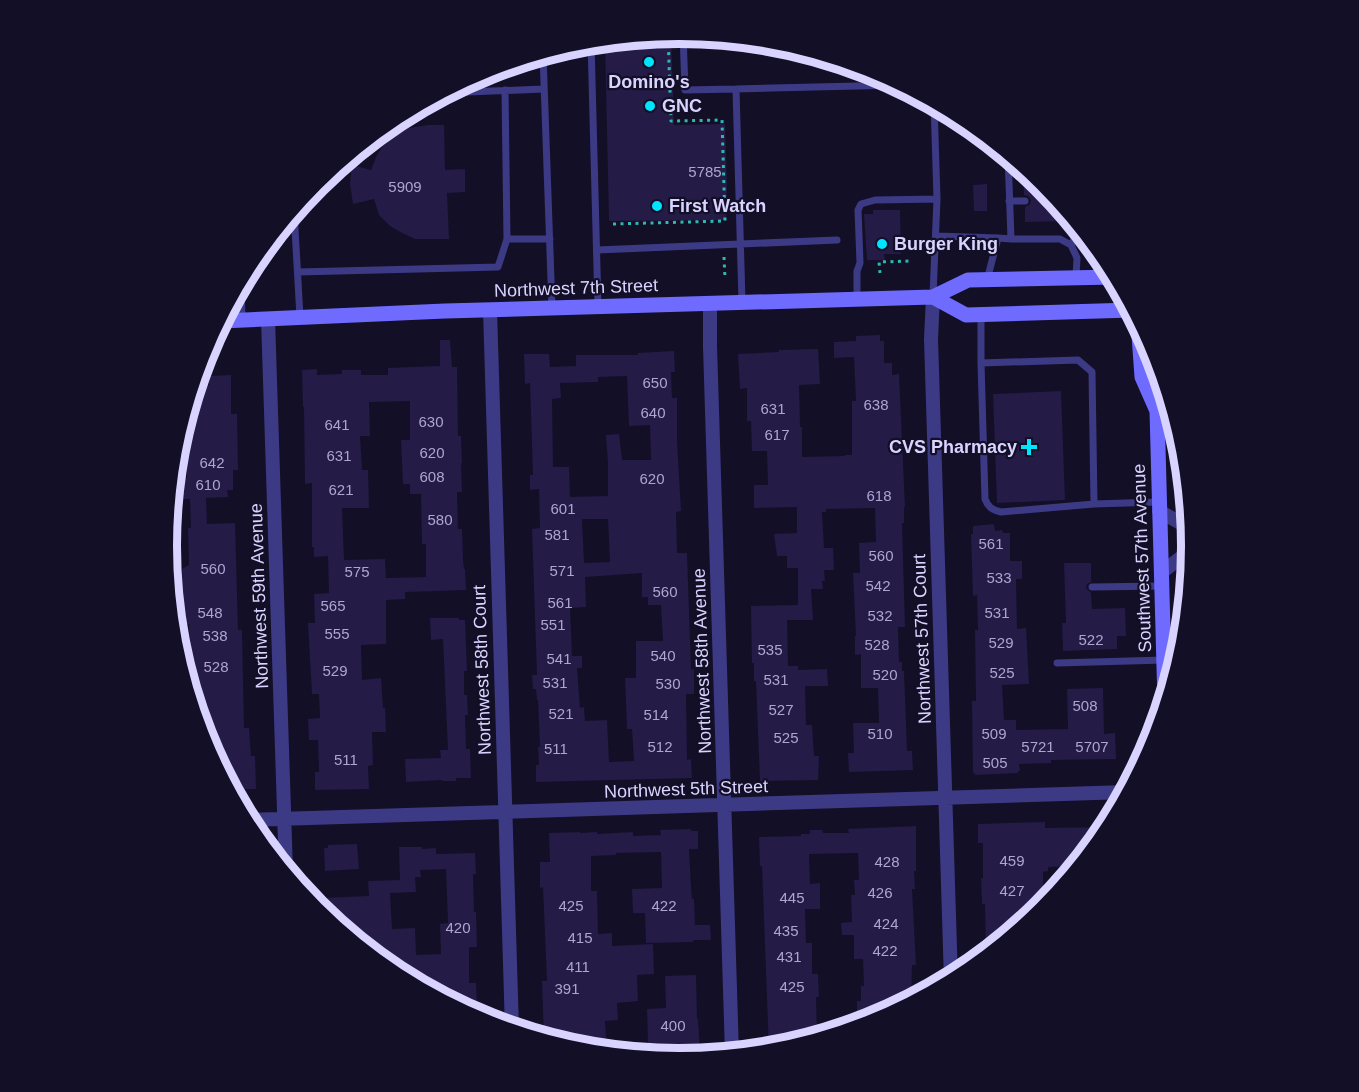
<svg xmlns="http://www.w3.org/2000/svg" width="1359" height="1092" viewBox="0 0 1359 1092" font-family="Arial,sans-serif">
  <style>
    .building { fill: #241b47; fill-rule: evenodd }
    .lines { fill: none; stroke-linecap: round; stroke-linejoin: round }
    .path { stroke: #2fb8b0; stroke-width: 3; stroke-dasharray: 3 4.5; stroke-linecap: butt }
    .lane { stroke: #3d3a85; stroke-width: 7 }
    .street { stroke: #3d3a85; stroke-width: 14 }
    .secondary { stroke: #6f6bff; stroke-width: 15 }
    .poi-dot { fill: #00e5ff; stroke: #130f26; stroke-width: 2 }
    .labels { text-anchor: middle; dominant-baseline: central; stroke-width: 4.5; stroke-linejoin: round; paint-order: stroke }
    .number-label { font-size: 15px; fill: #aca6d1 }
    .poi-label { font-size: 18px; font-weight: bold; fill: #d9d4ff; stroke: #130f26; text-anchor: start }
    .street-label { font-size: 18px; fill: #d9d4ff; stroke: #130f26 }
    .rim { fill: none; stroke: #d9d4ff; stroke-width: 8 }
  </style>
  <rect width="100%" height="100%" fill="#130f26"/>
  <path class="building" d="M671 34 674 125 725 124 727 189 726 220 609 221 605 40Z
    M428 125H444L445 170 465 169V192L447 193 449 239H415L402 233 390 226 379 215 374 199 353 204 350 184 352 165 371 170 377 155 385 143 397 134 409 128Z
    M1023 168 1042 183 1073 221 1025 222V207L1030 204 1031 200 1028 196 1024 195Z
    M987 184V211H974L973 185Z
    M873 210H900L901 254H884L885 260H867L864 214H873Z
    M880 335V341H884V363H892V375L899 374 905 507H904V523H902L905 627H898L899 662H902V671H904L907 751H912L913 770 849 772 848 753H854L853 723H879L878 688H861V654L855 655V636H856L853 573H860L859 543 876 542 875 508 826 509V512H822L824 548H833L834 570H824L825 581H822L823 589H811L813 620H787L788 666H798V670L827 669 828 686H805L806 725H812L814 756H819L818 780 760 781 756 681H754V663H752L751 606 798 605V568H787V556H777L774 534 797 533V507L754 508V485H768L767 451H752L751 421H747V388L740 389 738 354 779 352V350L818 349 820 384 799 385 800 427H802V457L845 456V455H852V401H856L854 357 834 358V342L856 341V336Z
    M440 340H450L452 367H457L458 436H461L462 463H461L462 492H457L458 529H462L463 560 464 569H465L466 590 405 592V599L386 600V644L361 645 362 680 381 678 383 708H385L386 732H372L373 765 368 766 369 789 315 790V772H319L318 740H309L308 719 320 718 319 694H312L308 623H315L314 594 329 593 328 556 314 557V547H312V483L305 484 304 407H303L302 370 317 369V375L342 374V370H361V375H388V368L440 366ZM410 401V440H401L403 484H410V494H421L422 544H426V577L386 578 385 559 344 560 342 508H369L368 470H362L360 436H370L369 402Z
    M674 351 675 372H671L672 398H677V441L681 511 676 512 677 553H687L691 670 694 669V694H686L687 760 691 759 692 778 536 782V765H539L538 747H540L538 700H537L536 689H533L532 675H537L532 529 540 528 539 489 530 490V475H533L530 383 525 384 524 354H549L550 367 576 366V355H638V353ZM627 376 629 426 650 425 651 460H622L619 434 606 435 608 462V496L570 497 569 467H553L552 399 561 398 560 383 598 382V377ZM582 519H608L610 562 584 563ZM642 573V597H648V605H661L663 641H636V678H625L627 729H632L634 761 609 762 607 720 585 721 584 707 580 708 577 668H582V656H572L570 608 586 607 585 577Z
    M231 375V414H237L238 470H233V490H227L228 497 206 498 207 524 235 523 238 630H242L244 728H249L251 756H255L256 789H231L205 742 184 670H190L189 624H184L182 569 189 565 188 528H191L190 499H184L183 478H187L185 416 195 385H209V376Z
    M1061 391 1065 500 997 503 993 394Z
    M994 524 995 531 1002 530 1003 533H1010V561H1022V579H1016L1017 629 1026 628 1029 684 1002 685 1004 720H1016V730L1068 729 1067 689 1103 688 1104 734 1115 733 1116 759 1051 760V763L1019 764 1020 771H1018V773L975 775V773H973L972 701H976L975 630H978L977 595 973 596 971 534H973V526Z
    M1064 563H1091V582L1087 584 1086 588 1091 593 1092 609 1125 608 1126 636H1117V649L1063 651 1062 623H1066Z
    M430 618H459V620H465L467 671H464V695H467L468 715H465L466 749H470L471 778H456V781H442V780L406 782 405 759 441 758 440 750H448L443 639 431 640Z
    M1045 822V828L1108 827 1077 866 1048 867V871L1043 872V902L1034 903V916L986 955 985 904H982L981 878H983V843H978V824Z
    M916 826V871H914L915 889H912L916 965H912L911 1001 875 1020 857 1026V1001H861V986H864L863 959H854V935H842L841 923 852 922 851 895H855L854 880H859L858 853 809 854 810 884 820 883V909H805L806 943H812V973L813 974H818L819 997H816L817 1038 779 1049 769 1050 762 866H760L759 837 801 836V834H810V830H822L823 833H849L848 829Z
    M691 829V831H698V849H689L691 887 692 899H694L695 925H710L711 940H693V942L646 943 645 913H633L632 889 662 888 661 852 616 853V855L591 856V891H597L598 934 612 933V946L653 944 654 974 637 975 638 1001 617 1003 618 1020 605 1021 607 1052 579 1049 544 1038 542 981H547L543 887 540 888V862H550L549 833 580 832V833L597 832V834L633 832V836L661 835 660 830Z
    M357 844 359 869 325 871 324 848H328V845Z
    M399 847H422V849L436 848V854L475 853 476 874H473L474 912H476L477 947H469V983H476L477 1006 473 1007V1015L430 992V980L410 981 394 972 320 911V898L369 896 368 881 400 880ZM446 869 448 923 440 924 441 954 416 955 415 928 392 929 390 893 416 892 415 877H421L420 870Z
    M696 975 697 1019H698L700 1051H697V1057L679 1059 616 1053V1044L648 1043 647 1009 666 1008 665 976Z"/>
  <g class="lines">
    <path class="path" d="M613 224 725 221 722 120 671 121 668 34
      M724 257 725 278
      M880 273 879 262 910 261"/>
    <path class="lane" d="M683 33 685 90 736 89 742 302
      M591 42 598 306
      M543 54 552 308
      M736 89 900 85
      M505 90 507 239H550
      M444 93 544 89
      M1008 155 1011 239
      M1009 201H1025
      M294 211 300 317
      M936 236 998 238
      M1071 245 1080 229
      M597 250 837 240
      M298 272 498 267 507 239
      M987 280 998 238 1011 239H1060L1071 245 1077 258 1076 277
      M241 283 242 320
      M933 295 937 199 934 103
      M857 298V271L860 263 858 210 861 204 875 200 937 199
      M981 315V363L985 499C988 507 992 510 1001 512L1094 504
      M981 363 1078 360 1092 372 1094 504 1159 502
      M1092 587 1162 586
      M1057 663 1165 660 1179 658"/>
    <path class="street" d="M933 297 931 339 951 980
      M710 303V346L732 1054
      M490 310 512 1029
      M268 319 286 872
      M1159 511 1191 529
      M1162 572 1183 556 1192 553
      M247 820 1127 792"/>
    <path class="secondary" d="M933 297 966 315 1132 310
      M221 321 445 311 933 297 968 280 1115 277
      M1138 321 1142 377 1157 411
      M1165 387 1157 411 1165 703"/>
  </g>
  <g class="poi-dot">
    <circle cx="649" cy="62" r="6"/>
    <circle cx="650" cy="106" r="6"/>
    <circle cx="657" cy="206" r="6"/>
    <circle cx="882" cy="244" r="6"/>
    <path d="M1026 438h6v6h6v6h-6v6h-6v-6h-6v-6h6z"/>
  </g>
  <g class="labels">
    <g class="number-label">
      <text x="705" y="171">5785</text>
      <text x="405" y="186">5909</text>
      <text x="655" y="382">650</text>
      <text x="876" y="404">638</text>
      <text x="773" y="408">631</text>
      <text x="653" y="412">640</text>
      <text x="431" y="421">630</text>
      <text x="337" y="424">641</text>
      <text x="777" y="434">617</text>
      <text x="432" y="452">620</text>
      <text x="339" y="455">631</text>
      <text x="212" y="462">642</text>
      <text x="432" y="476">608</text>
      <text x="652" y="478">620</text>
      <text x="208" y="484">610</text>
      <text x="341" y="489">621</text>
      <text x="879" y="495">618</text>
      <text x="563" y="508">601</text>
      <text x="440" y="519">580</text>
      <text x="557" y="534">581</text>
      <text x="991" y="543">561</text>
      <text x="881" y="555">560</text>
      <text x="213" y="568">560</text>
      <text x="562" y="570">571</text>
      <text x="357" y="571">575</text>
      <text x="999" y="577">533</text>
      <text x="878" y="585">542</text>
      <text x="665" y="591">560</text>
      <text x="560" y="602">561</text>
      <text x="333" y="605">565</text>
      <text x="210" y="612">548</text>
      <text x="997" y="612">531</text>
      <text x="880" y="615">532</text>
      <text x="553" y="624">551</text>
      <text x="337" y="633">555</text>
      <text x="215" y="635">538</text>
      <text x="1091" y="639">522</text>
      <text x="1001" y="642">529</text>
      <text x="877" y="644">528</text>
      <text x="770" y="649">535</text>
      <text x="663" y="655">540</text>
      <text x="559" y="658">541</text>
      <text x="216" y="666">528</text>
      <text x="335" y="670">529</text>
      <text x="1002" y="672">525</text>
      <text x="885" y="674">520</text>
      <text x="776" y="679">531</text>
      <text x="555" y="682">531</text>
      <text x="668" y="683">530</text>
      <text x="1085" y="705">508</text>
      <text x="781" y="709">527</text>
      <text x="561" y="713">521</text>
      <text x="656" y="714">514</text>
      <text x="880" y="733">510</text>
      <text x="994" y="733">509</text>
      <text x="786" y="737">525</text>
      <text x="660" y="746">512</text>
      <text x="1038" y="746">5721</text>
      <text x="1092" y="746">5707</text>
      <text x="556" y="748">511</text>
      <text x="346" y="759">511</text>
      <text x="995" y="762">505</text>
      <text x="1012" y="860">459</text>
      <text x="887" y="861">428</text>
      <text x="1012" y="890">427</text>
      <text x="880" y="892">426</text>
      <text x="792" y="897">445</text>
      <text x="571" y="905">425</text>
      <text x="664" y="905">422</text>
      <text x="886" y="923">424</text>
      <text x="458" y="927">420</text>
      <text x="786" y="930">435</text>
      <text x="580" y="937">415</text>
      <text x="885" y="950">422</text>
      <text x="789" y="956">431</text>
      <text x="578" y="966">411</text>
      <text x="792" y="986">425</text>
      <text x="567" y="988">391</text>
      <text x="673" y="1025">400</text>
    </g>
    <g class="poi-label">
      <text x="649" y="82" text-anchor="middle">Domino's</text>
      <text x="662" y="106">GNC</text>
      <text x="669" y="206">First Watch</text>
      <text x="894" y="244">Burger King</text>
      <text x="1017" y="447" text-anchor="end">CVS Pharmacy</text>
    </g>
    <g class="street-label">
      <text transform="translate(576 288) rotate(-2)">Northwest 7th Street</text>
      <text transform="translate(1142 558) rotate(-92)">Southwest 57th Avenue</text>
      <text transform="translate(259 596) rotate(-92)">Northwest 59th Avenue</text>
      <text transform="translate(922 639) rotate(-92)">Northwest 57th Court</text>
      <text transform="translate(702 661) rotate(-92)">Northwest 58th Avenue</text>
      <text transform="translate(482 670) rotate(-92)">Northwest 58th Court</text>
      <text transform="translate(686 789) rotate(-2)">Northwest 5th Street</text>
    </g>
  </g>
  <path d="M0 0H1359V1092H0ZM177 546a502 502 0 1 1 1004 0a502 502 0 1 1-1004 0Z" fill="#130f26" fill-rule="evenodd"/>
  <path class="rim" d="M177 546a502 502 0 1 1 1004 0a502 502 0 1 1-1004 0Z"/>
</svg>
